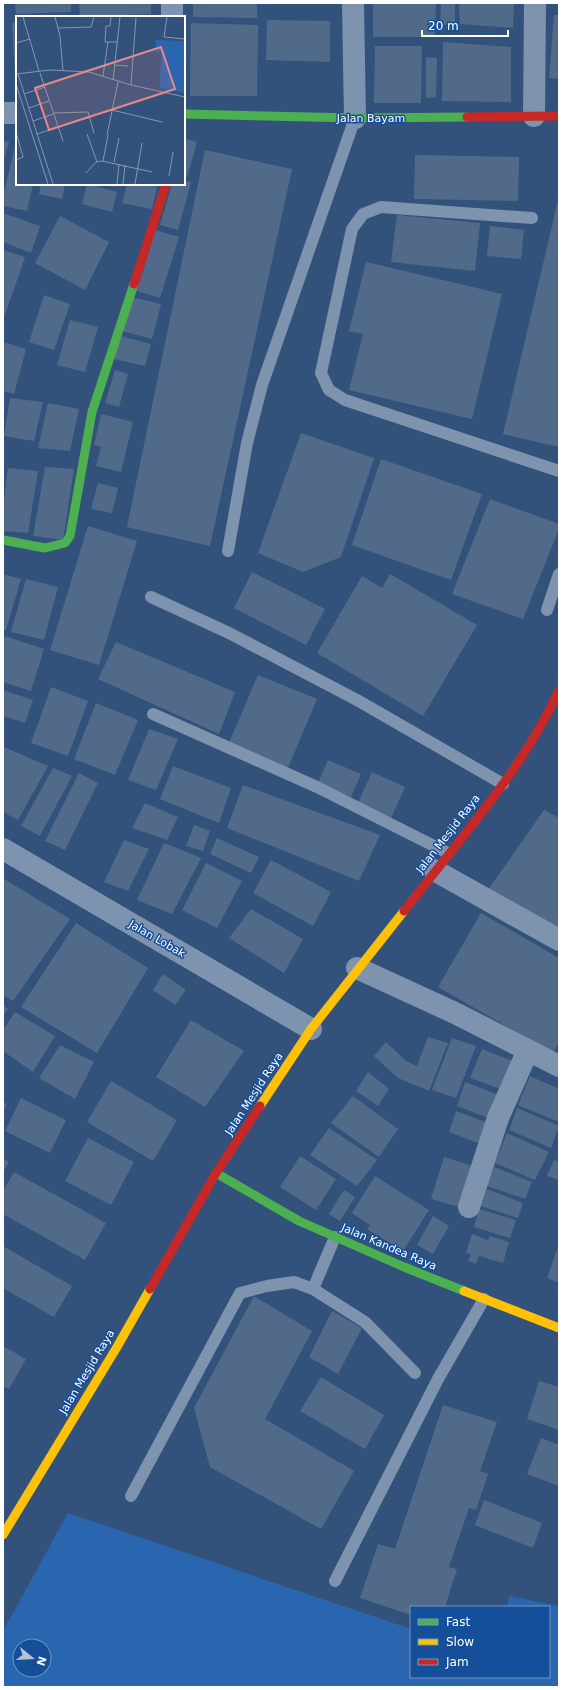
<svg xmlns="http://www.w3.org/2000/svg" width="562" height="1690" viewBox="0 0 562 1690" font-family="'DejaVu Sans',sans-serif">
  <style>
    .green { fill: #2a65af; fill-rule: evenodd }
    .building { fill: #516a8a }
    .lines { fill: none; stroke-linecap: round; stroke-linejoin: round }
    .lane { stroke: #7e93ad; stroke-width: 12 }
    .street { stroke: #7e93ad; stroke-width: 22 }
    .fast { stroke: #4caf50; stroke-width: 9 }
    .slow { stroke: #ffc107; stroke-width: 9 }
    .jam { stroke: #c62828; stroke-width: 9 }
    .labels { text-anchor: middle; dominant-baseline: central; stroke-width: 3; stroke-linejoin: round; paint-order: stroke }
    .street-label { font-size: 11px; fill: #fff; stroke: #154e99 }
    .inset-road { fill: none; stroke: #8597b0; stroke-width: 1 }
    .view { fill: #e88989; fill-opacity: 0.15; stroke: #e88989; stroke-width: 2 }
    .inset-edge { fill: none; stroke: #fff; stroke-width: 2 }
  </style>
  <rect width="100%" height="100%" fill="#33527b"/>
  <path class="green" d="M68 1513 411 1629V1677H549V1607H508L509 1596 559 1606V1687H3V1631ZM20 1646H44V1670H20Z"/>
  <path class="building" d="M15 3H71V12L16 14Z
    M79 3H151V14L80 17Z
    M193 3H257V18L193 17Z
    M373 3H436L435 37H373Z
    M441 3H455V24L440 25Z
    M459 3H514L513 28 460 24Z
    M554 15H559V79L549 78Z
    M267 20 330 21V62L266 60Z
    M17 22V93H16L12 23Z
    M191 23 258 25 257 96H190Z
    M443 42 511 47V102L442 101Z
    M375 46H422L421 103H374Z
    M426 57 437 58 436 97 426 98Z
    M186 139 197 142 187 177 184 176V147Z
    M3 141 9 142 3 163Z
    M16 142 17 184H33L27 211 3 206V196Z
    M205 150 292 169 210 546 127 527Z
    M415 155 519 157 518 201 414 199Z
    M184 181 191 182 178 230 160 225 172 184H184Z
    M41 184H65L62 199 39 194Z
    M87 184 117 192 112 212 82 204Z
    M127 184H144L157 187 152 209 122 203Z
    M559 196V447L503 434Z
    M3 213 40 226 31 253 3 242Z
    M397 215 480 223 475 271 391 262Z
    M60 216 109 242 85 290 35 263Z
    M490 226 524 230 521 259 487 256Z
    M155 230 179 237 160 298 137 291Z
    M3 250 25 257 5 315H3Z
    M366 262 502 294 472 419 349 390 363 334 349 331Z
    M44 295 70 304 54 350 29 342Z
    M131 297 161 304 152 339 122 331Z
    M70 320 98 327 85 372 57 365Z
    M120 336 151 344 145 366 114 359Z
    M3 342 26 349 14 394 3 391Z
    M115 370 128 374 119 407 105 403Z
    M10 398 43 402 34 441 4 436Z
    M48 403 79 409 70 451 38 448Z
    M101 414 133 422 121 472 96 466 101 447 94 445Z
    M301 433 374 458 341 557 303 572 258 553Z
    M381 459 482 494 451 580 352 545Z
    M45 467 74 469 63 540 33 536Z
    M8 468 38 471 28 533 3 531V509Z
    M98 483 118 488 112 513 91 509Z
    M490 499 559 524V529L523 619 452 594Z
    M88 526 137 541 99 665 50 650Z
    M252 572 325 609 306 645 234 608Z
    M3 574 21 579 6 630 3 629Z
    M390 574 477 625 423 716 317 653 362 576 382 588Z
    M26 579 58 587 44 640 11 632Z
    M5 636 44 649 31 691 3 682V644Z
    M116 642 235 692 219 734 98 679Z
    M258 675 317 699 287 770 228 745Z
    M51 687 88 701 68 756 31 743Z
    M3 690 33 700 25 723 3 716Z
    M96 703 138 720 115 775 74 759Z
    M149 729 178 739 156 790 128 780Z
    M4 747 48 766 18 820 3 812Z
    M328 760 361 774 351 797 318 783Z
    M173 766 231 788 219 823 160 799Z
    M53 768 72 776 40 836 21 826Z
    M372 772 405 787 391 818 358 803Z
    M79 773 98 783 65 850 45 841Z
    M243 785 380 835 359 881 227 828Z
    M145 803 178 817 167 840 132 828Z
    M544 810 559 818V929L488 890Z
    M194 825 210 831 203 851 186 846Z
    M217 838 259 857 251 873 210 854Z
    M124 840 149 849 128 891 104 882Z
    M164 843 201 858 172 914 137 900Z
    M271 860 331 892 313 926 253 893Z
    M206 863 242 881 217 928 182 910Z
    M4 879 70 919 13 1001 3 995Z
    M251 909 303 939 284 973 229 938Z
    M481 913 559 958V1042L553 1053 438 987Z
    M76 923 148 968 97 1053 21 1007Z
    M163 974 186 990 175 1005 153 990Z
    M3 1005 8 1009 3 1016Z
    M15 1012 55 1036 33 1072 3 1051V1030Z
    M191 1020 244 1051 205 1107 156 1077Z
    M428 1037 448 1043 429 1091 398 1078 374 1056 386 1042 406 1061 417 1066Z
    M452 1038 476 1046 456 1098 432 1090Z
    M60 1045 94 1062 75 1099 39 1078Z
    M482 1049 518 1063 506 1091 470 1078Z
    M368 1072 389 1089 378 1106 356 1091Z
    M530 1076 559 1089V1122L518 1105Z
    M111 1081 177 1120 153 1161 87 1122Z
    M465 1082 504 1097 496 1121 457 1106Z
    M353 1096 398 1129 379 1157 331 1123Z
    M21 1098 66 1120 50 1153 5 1131Z
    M3 1102 7 1104 3 1111Z
    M517 1108 559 1126 551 1148 509 1130Z
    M456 1111 491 1124 483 1145 449 1132Z
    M329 1128 377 1160 357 1186 310 1155Z
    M507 1133 549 1152 535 1180 495 1163Z
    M88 1138 134 1162 111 1205 65 1181Z
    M300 1156 336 1179 316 1210 280 1187Z
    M444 1157 476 1167 463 1208 431 1199Z
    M3 1159 9 1162 3 1172Z
    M554 1160 559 1162V1180L547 1176Z
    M494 1167 532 1182 525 1199 487 1186Z
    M14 1172 106 1223 85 1260 3 1214V1191Z
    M375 1176 429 1210 403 1251 367 1229 370 1225 352 1213Z
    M487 1189 523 1203 518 1218 481 1206Z
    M344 1190 355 1197 340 1221 329 1214Z
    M479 1209 516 1220 510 1238 474 1227Z
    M433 1216 449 1226 433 1254 417 1245Z
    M472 1234 488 1240 490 1236 509 1242 503 1263 479 1256 476 1264 468 1261 471 1254 466 1253Z
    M559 1244V1283L547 1278Z
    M3 1246 72 1286 54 1317 3 1288Z
    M254 1296 312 1331 265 1419 354 1471 321 1529 210 1467 194 1408Z
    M332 1311 362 1328 338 1374 309 1357Z
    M3 1346 26 1359 9 1389 3 1386Z
    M321 1377 384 1415 365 1449 300 1411Z
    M539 1381 559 1387V1430L527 1419Z
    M443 1405 497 1422 480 1471 488 1474 476 1510 469 1508 449 1567 457 1569 445 1607H411V1615L360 1598 378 1544 395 1549Z
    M541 1438 559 1445V1486L527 1474Z
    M484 1500 542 1523 533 1548 475 1525Z"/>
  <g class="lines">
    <path class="lane" d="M532 218 381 207 363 214 352 229 321 373 329 390 345 400 559 471
      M228 551 247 443 262 385 355 118
      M151 597 229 633 357 700 503 784
      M547 610 559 574
      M153 714 317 787 448 853
      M313 1289 365 1322 415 1373
      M131 1496 240 1293 267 1286 294 1282 313 1289 335 1237
      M335 1581 438 1379 484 1299"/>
    <path class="street" d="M172 3V17
      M353 3 355 118
      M3 113H17
      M534 116 535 3
      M3 849 311 1029
      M434 870 559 940
      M357 968 455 1013 559 1066
      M469 1207 498 1118 528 1050"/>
    <path class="fast" d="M184 114 355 118 467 117
      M3 540 45 548 65 543 70 536 92 412 134 284
      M216 1173 299 1221 404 1267 464 1291"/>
    <path class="slow" d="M260 1106 311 1029 404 911
      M464 1291 559 1328
      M3 1535 117 1347 150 1289"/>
    <path class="jam" d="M467 117 559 116
      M134 284 166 184
      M404 911C459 840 522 771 559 690
      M150 1289 216 1173 260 1106"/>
  </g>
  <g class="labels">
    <g class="street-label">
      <text x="371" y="118">Jalan Bayam</text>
      <text transform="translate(448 834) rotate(-52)">Jalan Mesjid Raya</text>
      <text transform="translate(157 939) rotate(30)">Jalan Lobak</text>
      <text transform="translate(254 1094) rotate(-57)">Jalan Mesjid Raya</text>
      <text transform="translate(389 1247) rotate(23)">Jalan Kandea Raya</text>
      <text transform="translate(87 1372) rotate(-59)">Jalan Mesjid Raya</text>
    </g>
  </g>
  <g transform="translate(16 16)">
    <rect width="169" height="169" fill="#33527b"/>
    <path d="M139 24 169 25V77L144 72 145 36 140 37Z" fill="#2a65af"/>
    <path class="inset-road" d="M7 1 23 55M39 1 44 20 47 55M95 1 94 10H90L89 26H102M151 1 148 21 169 23M42 12 75 11 78 1M0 27 14 23M99 49 112 50M24 57 47 125M0 58 34 54 73 56 115 69 169 81M2 58 37 168M87 60 92 26M97 64 104 1M0 68 32 168M115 69 120 1M8 78 29 71M13 92 33 85M96 94 146 106M37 97 72 96 78 117M17 105 37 98M0 116 7 141 0 144M21 118 42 111M71 118 81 146M91 119 102 66M87 145 92 119M98 146 103 122M70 157 80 146 86 145 136 156M153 160 157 136M101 168 103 148M107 168 109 149M119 168 126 127"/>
    <path class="view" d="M145 31 159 73 33 114 19 72Z"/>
    <rect width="169" height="169" class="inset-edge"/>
  </g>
  <rect width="562" height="1690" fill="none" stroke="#ffffff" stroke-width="8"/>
  <rect x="410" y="1606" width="140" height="72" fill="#154e99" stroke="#7395c2"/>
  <rect x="418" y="1619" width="20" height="6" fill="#4caf50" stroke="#7395c2"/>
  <text x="446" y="1626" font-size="12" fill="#ffffff">Fast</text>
  <rect x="418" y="1639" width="20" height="6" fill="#ffc107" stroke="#7395c2"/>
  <text x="446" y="1646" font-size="12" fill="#ffffff">Slow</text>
  <rect x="418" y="1659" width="20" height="6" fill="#c62828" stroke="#7395c2"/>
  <text x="446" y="1666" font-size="12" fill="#ffffff">Jam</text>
  <g transform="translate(32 1658) rotate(108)"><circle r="19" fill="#154e99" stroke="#7395c2"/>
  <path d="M0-3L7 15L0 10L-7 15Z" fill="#b8c2d1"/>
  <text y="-6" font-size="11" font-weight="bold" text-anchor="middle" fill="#ffffff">N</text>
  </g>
  <path d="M422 30v6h86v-6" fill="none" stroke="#ffffff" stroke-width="2"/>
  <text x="428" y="30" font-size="12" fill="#ffffff" stroke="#154e99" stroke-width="3" paint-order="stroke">20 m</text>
</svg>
